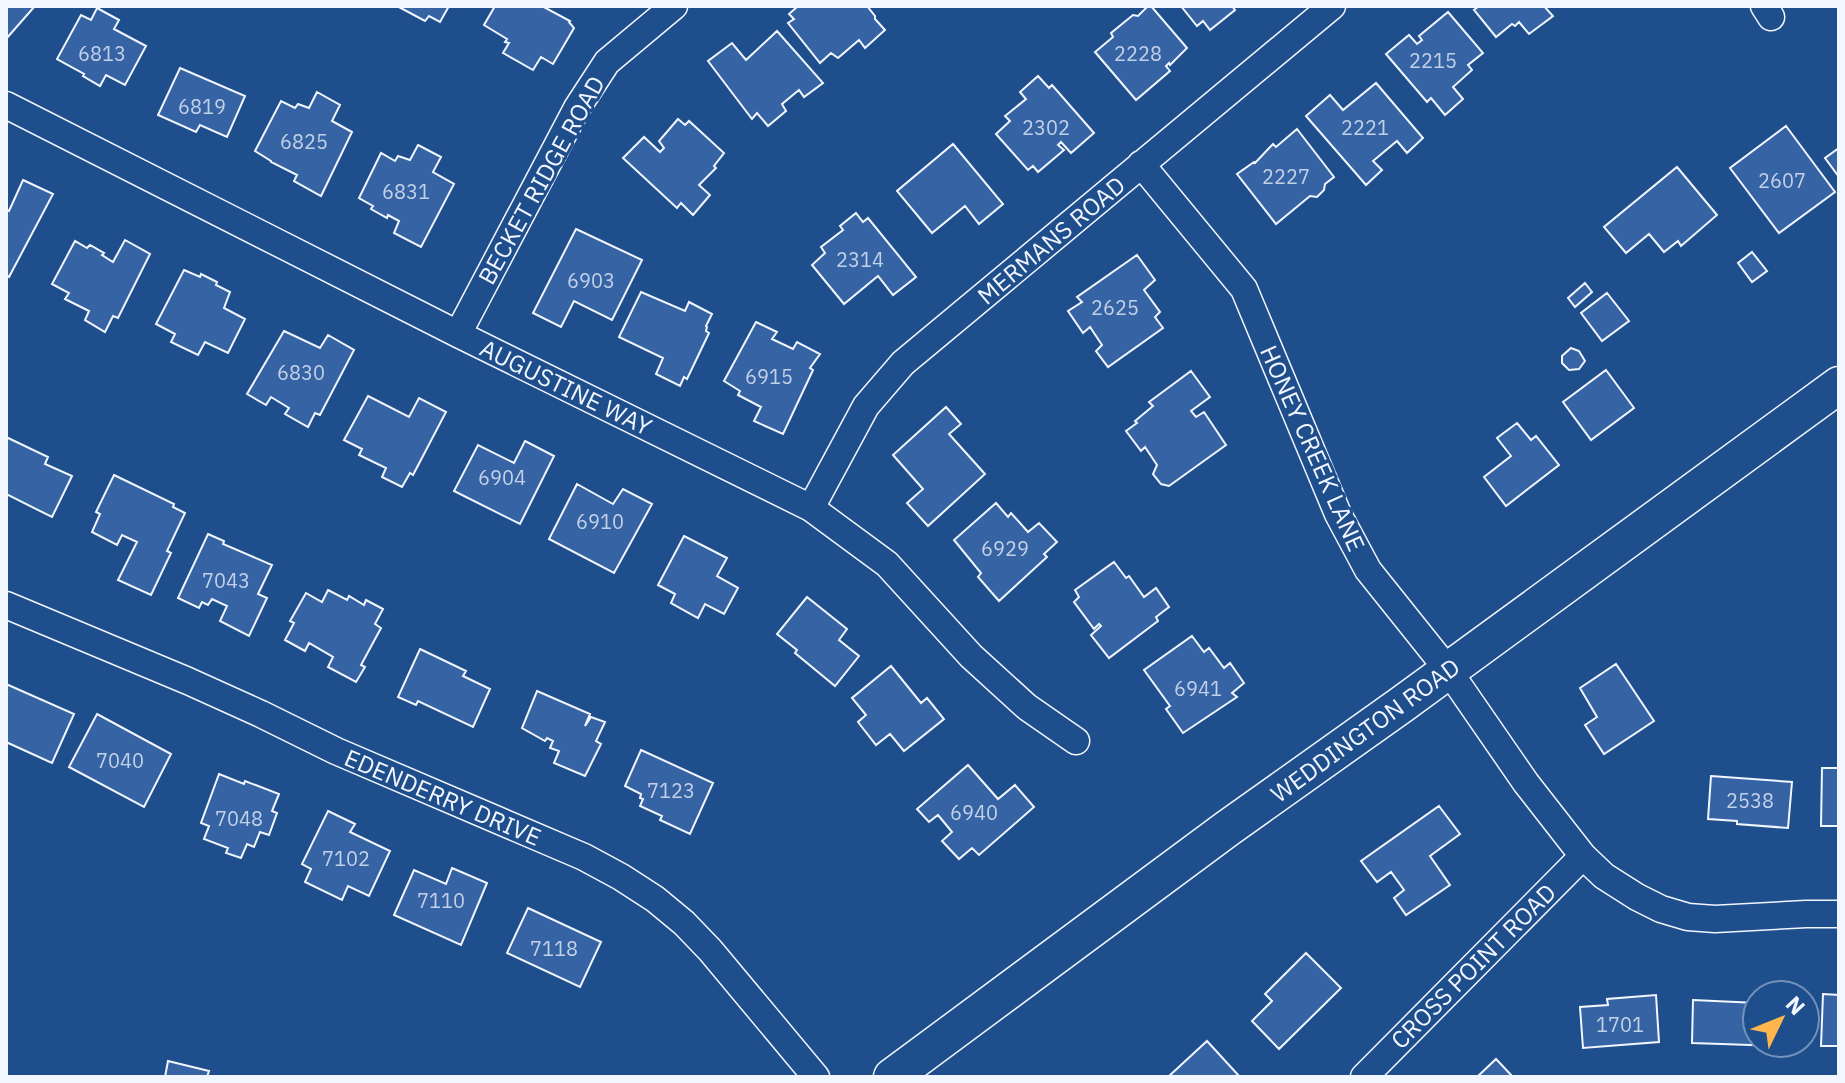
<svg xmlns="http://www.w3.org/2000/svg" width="1845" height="1083" viewBox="0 0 1845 1083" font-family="'IBM Plex Sans',sans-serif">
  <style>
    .building { fill: #3563a3; stroke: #f2f6ff; stroke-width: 2 }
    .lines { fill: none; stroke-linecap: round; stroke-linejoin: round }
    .minor-casing { stroke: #f2f6ff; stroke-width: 29 }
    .secondary-casing { stroke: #f2f6ff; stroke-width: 39 }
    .minor { stroke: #1f4e8c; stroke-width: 26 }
    .secondary { stroke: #1f4e8c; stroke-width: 36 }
    .labels { text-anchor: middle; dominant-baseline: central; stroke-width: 6; stroke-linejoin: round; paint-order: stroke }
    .number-label { font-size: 20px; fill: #c3d1e8 }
    .street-label { font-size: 24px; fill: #f2f6ff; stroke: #1f4e8c }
  </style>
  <rect width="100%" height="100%" fill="#1f4e8c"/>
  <path class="building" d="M6 6H35L6 39Z
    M397 6H449L440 22 429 16 425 21Z
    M495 6H542L570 21 569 22 574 28 553 64 541 57 533 70 503 53 509 43 505 42 507 39 484 25Z
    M798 6H867L875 16V19L885 30 865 48 859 40 838 58 831 53 820 63 788 23 794 19 789 14Z
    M1148 6H1151L1187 48 1170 65 1169 63 1166 66 1170 71 1136 100 1095 52 1113 37 1111 33 1133 15 1138 16Z
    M1181 6H1232L1235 10 1210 30 1203 21 1197 26Z
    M1479 6H1544L1553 16 1529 34 1519 22 1515 26 1512 24 1496 37 1474 10Z
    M97 8 119 20 114 29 146 46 125 85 106 75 100 86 83 76 84 74 57 59 81 15 91 20Z
    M1448 12 1483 53 1468 65 1472 70 1453 87 1463 99 1445 115 1431 98 1427 102 1386 54 1409 35 1417 44 1422 40 1419 36Z
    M777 31 823 83 804 97 799 90 782 104 786 111 768 126 757 113 752 119 708 61 732 43 746 60Z
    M180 68 245 96 227 137 200 125 196 132 158 115Z
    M1038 76 1049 88 1052 85 1094 133 1071 153 1061 142 1058 145 1064 150 1038 172 1033 166 1028 170 996 134 1010 121 1005 116 1026 99 1020 92Z
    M1376 83 1423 138 1407 153 1397 141 1373 161 1382 170 1366 185 1306 116 1330 95 1343 110Z
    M317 92 340 105 332 121 352 132 321 196 294 181 297 175 271 162V161L255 151 281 101 295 108 298 104 309 108Z
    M678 119 685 125 689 121 724 153 714 166 716 168 699 185 710 195 693 215 681 203 677 208 623 158 644 137 660 152 664 148 659 141Z
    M1786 126 1835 192 1779 233 1730 168Z
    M1297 129 1334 177 1325 184 1324 190 1317 197 1310 196 1276 224 1237 174 1254 162 1255 163 1273 144 1276 147Z
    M953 144 1003 204 979 224 965 206 932 233 897 191Z
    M418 145 441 157 433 172 454 184 421 247 394 233 399 221 388 215 387 218 371 209 373 206 359 198 381 153 395 161 398 156 410 160Z
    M1839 148V177L1825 158Z
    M1677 167 1717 215 1681 246 1678 241 1664 252 1649 234 1626 253 1604 227Z
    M23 180 53 194 9 277 6 275V209L9 211Z
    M856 213 863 222 868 218 916 277 893 295 878 276 844 304 812 265 825 253 821 247 843 230 840 226Z
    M576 229 642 260 612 320 574 301 561 327 533 313Z
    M125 240 150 254 118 318 113 316 105 332 85 320 89 311 65 299 69 293 52 284 75 241 87 248 90 245 104 253 102 255 113 262Z
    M1752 252 1767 271 1752 282 1738 263Z
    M1137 255 1155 280 1144 290 1160 312 1155 317 1163 328 1108 367 1096 351 1102 345 1090 327 1083 333 1068 311 1082 302 1077 297Z
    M184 270 200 277 201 274 217 282 216 285 230 292 224 308 245 319 228 353 205 342 198 355 171 342 175 334 156 324Z
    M1585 283 1592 292 1575 307 1568 298Z
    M641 292 685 311 689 302 712 314 706 326 707 327 706 331 709 333 687 379 684 377 680 386 656 374 663 358 619 337Z
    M1607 293 1629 321 1602 341 1581 313Z
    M756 322 777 332 772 339 793 349 797 342 820 354 810 368 813 370 783 434 754 421 761 407 738 395 740 391 724 381Z
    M284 331 320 348 328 335 354 350 320 415 315 413 308 427 285 414 289 408 271 397 266 405 247 394Z
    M1571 348 1579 351 1585 361 1579 369 1569 370 1562 363V356Z
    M1606 370 1634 408 1591 440 1563 402Z
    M1191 371 1210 397 1191 411 1196 417 1204 412 1226 445 1169 486 1161 484 1153 474 1157 465 1145 447 1141 451 1126 431 1137 423 1135 421 1153 406 1149 402Z
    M368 396 409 417 419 398 446 412 413 475 410 473 402 487 382 477 386 468 359 455 362 449 344 440Z
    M946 407 961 424 949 434 985 474 928 526 907 503 923 489 893 455Z
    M1517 423 1531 440 1536 436 1559 465 1506 506 1484 477 1511 456 1497 438Z
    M6 437 48 457 45 464 72 476 52 517 6 494Z
    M525 441 554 456 520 524 454 491 478 445 514 463Z
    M114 475 174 504 173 507 185 513 167 551 171 553 151 595 118 580 137 542 122 535 117 545 92 532 100 514 96 512Z
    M577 484 613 504 623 489 652 504 614 573 549 539Z
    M996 503 1008 517 1011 513 1028 532 1039 523 1057 542 1044 554 1047 557 999 601 978 577 981 573 954 540Z
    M208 534 224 541 223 544 272 565 258 594 267 598 249 636 220 621 227 606 212 599 208 605 202 602 199 608 178 598Z
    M684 536 727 558 717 576 738 588 724 614 705 604 698 618 671 603 675 594 658 585Z
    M1114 562 1126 578 1129 576 1144 597 1156 588 1169 607 1156 617 1158 621 1109 658 1091 635 1101 626 1099 624 1094 629 1074 602 1079 597 1075 590Z
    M328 590 347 600 349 596 364 605 366 600 383 609 375 624 381 628 361 665 365 667 356 682 328 667 333 657 309 643 305 651 285 640 294 623 290 621 306 593 322 602Z
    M807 597 847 629 839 640 859 656 835 686 795 653 797 650 777 634Z
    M1192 636 1204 652 1209 648 1224 668 1230 663 1244 683 1232 693 1237 697 1183 733 1166 709 1170 706 1144 670Z
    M420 649 466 671 463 676 490 689 473 727 418 701 416 705 398 697Z
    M1616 664 1654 721 1604 754 1585 725 1597 717 1580 688Z
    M891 666 921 703 927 698 944 719 904 751 890 734 876 745 858 722 866 715 852 698Z
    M6 684 74 714 52 763 6 742Z
    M537 691 590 714 585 726 591 717 605 722 596 741 601 744 585 776 554 763 559 751 550 748 553 741 547 738 545 741 522 728Z
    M97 714 171 754 144 807 69 767Z
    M641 750 713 783 690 834 660 820 662 816 640 806 643 799 640 798 641 794 625 786Z
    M968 765 998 799 1015 785 1034 807 979 855 972 848 959 859 942 841 952 832 938 815 929 822 917 809Z
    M1822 768H1839V826H1821Z
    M219 774 244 784 245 781 279 794 272 811 277 813 269 835 260 832 254 847 247 844 241 858 226 853 228 848 204 839 209 826 201 823Z
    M1711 776 1792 782 1788 828 1737 824V821L1708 819Z
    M1439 806 1460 834 1430 856 1450 885 1406 915 1394 898 1404 890 1391 872 1377 882 1361 861Z
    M328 811 355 824 350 832 390 851 369 896 348 886 342 900 305 882 311 869 302 864Z
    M452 868 487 883 461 945 394 915 414 870 446 884Z
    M528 908 601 942 580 987 507 953Z
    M1306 953 1341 988 1279 1049 1252 1021 1272 1001 1265 994Z
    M1823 994 1839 995V1046H1821Z
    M1656 995 1659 1042 1583 1048 1580 1007 1608 1005 1607 999Z
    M1693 1000 1757 1003V1043H1782L1781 1046 1692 1043Z
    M1207 1041 1240 1077H1168Z
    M1496 1059 1513 1077H1477Z
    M168 1061 209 1071 207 1077H165Z"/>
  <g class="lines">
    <g class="minor-casing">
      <path id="minor" d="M1764 6 1771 17
        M6 105 458 334 811 508 887 564 971 656 1027 707 1076 741
        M1141 164 1244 289 1338 514 1368 570 1448 670 1526 783 1583 856 1604 876 1637 897 1661 909 1688 917 1715 919 1806 914H1839
        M458 334 577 108 607 62 674 6
        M811 508 866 406 903 363 1332 6
        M6 605 188 681 261 714 336 751 584 857 621 877 655 899 684 923 710 950 816 1077
        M1364 1077 1583 856"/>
    </g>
    <g class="secondary-casing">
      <path id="secondary" d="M892 1077 1228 828 1401 705 1839 385"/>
    </g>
    <use href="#minor" class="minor"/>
    <use href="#secondary" class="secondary"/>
  </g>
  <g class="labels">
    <g class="number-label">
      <text x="102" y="53">6813</text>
      <text x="1138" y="53">2228</text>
      <text x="1433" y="60">2215</text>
      <text x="202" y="106">6819</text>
      <text x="1046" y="127">2302</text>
      <text x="1365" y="127">2221</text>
      <text x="304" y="141">6825</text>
      <text x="1286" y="176">2227</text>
      <text x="1782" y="180">2607</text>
      <text x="406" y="191">6831</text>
      <text x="860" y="259">2314</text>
      <text x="591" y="280">6903</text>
      <text x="1115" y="307">2625</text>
      <text x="301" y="372">6830</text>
      <text x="769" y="376">6915</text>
      <text x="502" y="477">6904</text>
      <text x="600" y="521">6910</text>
      <text x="1005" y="548">6929</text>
      <text x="226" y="580">7043</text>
      <text x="1198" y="688">6941</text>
      <text x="120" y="760">7040</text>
      <text x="671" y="790">7123</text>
      <text x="1750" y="800">2538</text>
      <text x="974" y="812">6940</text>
      <text x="239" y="818">7048</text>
      <text x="346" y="858">7102</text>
      <text x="441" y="900">7110</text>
      <text x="554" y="948">7118</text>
      <text x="1620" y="1024">1701</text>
    </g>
    <g class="street-label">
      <text transform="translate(541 180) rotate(-61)">BECKET RIDGE ROAD</text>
      <text transform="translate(1051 240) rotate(-40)">MERMANS ROAD</text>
      <text transform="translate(566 387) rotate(26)">AUGUSTINE WAY</text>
      <text transform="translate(1313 448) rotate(66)">HONEY CREEK LANE</text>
      <text transform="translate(1365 730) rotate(-36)">WEDDINGTON ROAD</text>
      <text transform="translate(443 797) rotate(23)">EDENDERRY DRIVE</text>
      <text transform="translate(1473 966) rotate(-45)">CROSS POINT ROAD</text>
    </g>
  </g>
  <rect width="1845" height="1083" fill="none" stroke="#f2f6ff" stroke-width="16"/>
  <g transform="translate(1781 1019) rotate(47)"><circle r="38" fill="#1f4e8c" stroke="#7391ba" stroke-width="2"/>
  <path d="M0-6L14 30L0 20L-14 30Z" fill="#ffb74d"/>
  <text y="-12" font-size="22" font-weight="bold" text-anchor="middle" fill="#f2f6ff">N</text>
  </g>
</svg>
